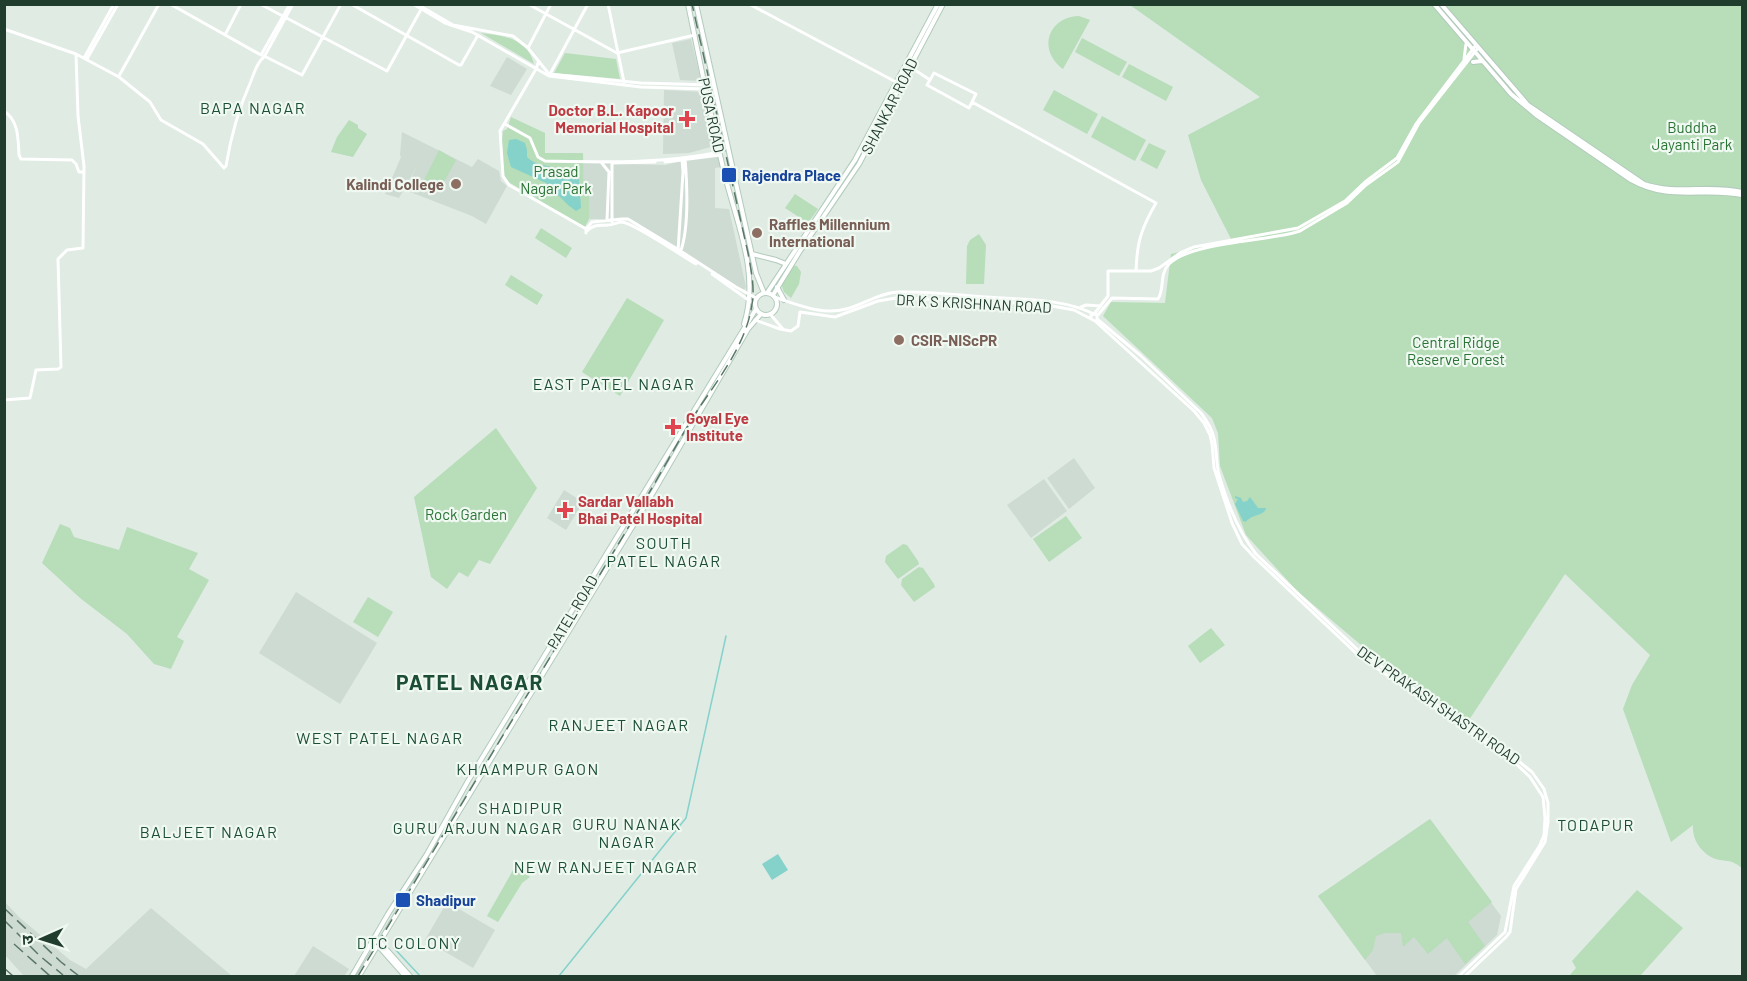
<svg xmlns="http://www.w3.org/2000/svg" width="1747" height="981" viewBox="0 0 1747 981" font-family="Barlow,'Noto Sans Devanagari',sans-serif">
  <style>
    .built { fill: #cedbd2 }
    .green { fill: #b7ddb9 }
    .water { fill: #85d2cb }
    .lines { fill: none; stroke-linecap: round; stroke-linejoin: round }
    .stream { stroke: #85d2cb; stroke-width: 1.5 }
    .secondary-casing { stroke: #b2cbbc; stroke-width: 6 }
    .tertiary { stroke: #fff; stroke-width: 3 }
    .secondary { stroke: #fff; stroke-width: 4 }
    .rail { stroke: #5a7768; stroke-width: 1.5; stroke-dasharray: 12 6; stroke-linecap: butt }
    .health-dot { fill: #e0444e; stroke: #f0f8f2; stroke-width: 2 }
    .transit-dot { fill: #1a4fb4; stroke: #f0f8f2; stroke-width: 2 }
    .education-dot { fill: #8d6e63; stroke: #f0f8f2; stroke-width: 2 }
    .labels { text-anchor: middle; dominant-baseline: central; stroke-width: 4.5; stroke-linejoin: round; paint-order: stroke }
    .street-label { font-size: 15px; fill: #203c2d; stroke: #f0f8f2 }
    .health-label { font-size: 15px; font-weight: bold; fill: #be3a42; stroke: #f0f8f2; text-anchor: start }
    .park-label { font-size: 15px; fill: #297334; stroke: #f0f8f2 }
    .transit-label { font-size: 15px; font-weight: bold; fill: #164399; stroke: #f0f8f2; text-anchor: start }
    .education-label { font-size: 15px; font-weight: bold; fill: #785e54; stroke: #f0f8f2; text-anchor: start }
    .neighbourhood-label { font-size: 16px; letter-spacing: 1.5px; fill: #1c4e35; stroke: #f0f8f2 }
    .district-label { font-size: 21px; font-weight: bold; letter-spacing: 1.5px; fill: #1c4e35; stroke: #f0f8f2 }
  </style>
  <rect width="100%" height="100%" fill="#dfebe3"/>
  <path class="built" d="M691 39 701 81 680 80 672 43Z
    M507 57 527 69 511 95 490 86Z
    M664 90 704 92 714 146 689 153 663 154Z
    M402 132 472 167 478 159 499 171 501 181 507 186 486 224 472 216 405 190 417 166 399 198 385 194 386 185H389L401 157 400 155Z
    M718 153 721 167 715 168V208L729 209 746 287 743 292 627 219H589V192H584L583 163 665 165Z
    M1074 458 1095 488 1069 509 1047 478Z
    M1044 479 1067 511 1031 538 1007 505Z
    M564 490 583 502 566 530 547 518Z
    M296 592 377 643 340 704 259 653Z
    M1430 819 1501 916 1497 935 1454 976H1377L1318 896Z
    M4 901 19 917 70 960 86 969 151 908 232 976H24L5 955Z
    M447 902 495 930 473 968 425 940Z
    M313 946 349 969 344 976H294Z"/>
  <path class="green" d="M1130 5H1742V868C1729 857 1722 863 1711 857 1699 850 1692 838 1693 825L1671 842 1623 709 1632 685 1650 655 1565 574 1469 720 1380 661 1297 591 1246 535 1220 466 1218 433 1212 418 1103 316 1111 302 1165 303 1171 254 1231 239 1201 180 1188 135 1260 97Z
    M1079 16 1090 20 1063 69C1037 50 1048 17 1079 16Z
    M481 33C504 36 527 38 534 64Z
    M1082 38 1127 62 1119 76 1075 52Z
    M565 53 616 59 620 79 554 73Z
    M1129 64 1173 87 1166 101 1122 77Z
    M1054 90 1098 114 1087 134 1043 110Z
    M1102 116 1146 140 1135 161 1091 137Z
    M511 117 545 133V153H583L584 192H589V219L585 227 505 180 501 152 503 131 507 129Z
    M349 120 358 125V128L367 134 353 157 331 152 337 137Z
    M1149 143 1166 151 1157 169 1140 160Z
    M439 150 456 160 440 189 424 180Z
    M795 194 818 209 808 223 785 208Z
    M541 228 572 248 566 258 535 238Z
    M979 234 986 245 984 284H966L967 246 970 240Z
    M792 265 797 266 801 272 799 284 791 298 784 292 781 284Z
    M511 275 543 295 537 305 505 285Z
    M627 298 664 320 620 396 582 372Z
    M496 428 537 488 490 564 479 560 468 577 459 572 447 589 431 577 414 497Z
    M1066 516 1082 538 1049 562 1033 539Z
    M60 524 70 528 74 537 119 550 127 527 198 553 189 569 209 580 177 637 184 641 171 669 154 664 127 634 80 598 42 563Z
    M903 544 907 545 918 561 919 564 898 579 885 562 886 556Z
    M919 567 923 568 934 584 935 587 914 602 901 585 902 579Z
    M368 597 393 612 378 637 353 622Z
    M1211 628 1225 645 1200 663 1188 646Z
    M1430 819 1492 902 1468 922 1485 946 1465 964 1447 938 1428 954 1414 937 1403 947 1401 933H1385L1376 936 1373 950 1365 960 1318 896Z
    M516 865 530 877 522 883 498 922 487 916Z
    M1637 890 1683 928 1640 976H1569L1576 968 1572 961Z"/>
  <path class="water" d="M516 139 525 143 527 150V157C538 169 562 164 579 179L581 208 576 211 568 205 546 183 511 167 507 153 509 140Z
    M1235 496 1241 498 1243 502 1247 501 1250 497 1258 508H1266C1265 516 1251 514 1246 522L1243 521 1235 504 1238 499 1235 498Z
    M778 854 788 870 772 880 762 864Z"/>
  <g class="lines">
    <path class="stream" d="M394 948 420 976
      M559 976 686 818 726 636"/>
    <g class="secondary-casing">
      <path id="secondary" d="M688 4C700 62 711 119 725 176 737 224 760 274 744 324
        M696 4 756 273 764 293
        M1434 4 1511 94 1536 115 1631 180C1670 202 1703 187 1742 195
        M1441 4 1528 105 1644 184C1676 195 1710 184 1742 192
        M1473 62 1482 61
        M752 254 776 260 786 264
        M777 287 784 300
        M755 304a11 11 0 1 1 22 0a11 11 0 1 1-22 0Z
        M767 293 855 160 938 4
        M773 295 800 251 859 164 943 4
        M373 940 405 976
        M379 941 410 976
        M352 976 388 914 427 854 468 781 756 309
        M359 976 654 491 748 329 761 314"/>
    </g>
    <path class="tertiary" d="M170 4 261 55
      M260 4 387 71 424 4
      M351 4 459 65H461L478 35
      M413 4 445 23 472 32 549 76 641 87 706 89 714 85
      M417 4 453 25 513 36 528 48 549 74 641 83 712 85
      M528 4 617 53 695 35
      M608 4 624 82
      M749 4 896 82
      M4 29 76 54 119 77 150 102 161 120 203 144 224 168 226 166C231 135 238 110 251 81 254 73 257 62 264 57L293 4
      M225 35 241 4
      M528 48 551 4
      M261 55 290 4
      M264 56 302 75 341 4
      M84 58 114 4
      M87 59 118 4
      M1464 59 1466 44
      M538 63 536 69 500 131 503 176 509 185 588 230
      M906 64 930 80
      M934 73 976 94 969 108 927 85Z
      M550 74 588 4
      M119 76 159 4
      M972 102 1156 203C1141 229 1137 242 1136 271
      M4 111C19 121 18 139 19 155L21 159 72 160 76 164 79 172H84
      M505 124 530 138 538 157 545 161C603 162 662 164 720 152
      M601 162 609 172 607 220
      M665 162 720 155
      M612 163 655 162
      M612 222V163
      M587 231C594 224 599 226 608 225 613 225 618 222 622 222 634 223 682 256 696 264
      M586 233V229L592 222 622 219H628L679 250 736 287 756 298
      M678 251 683 172 682 159
      M680 253C689 230 687 183 685 158
      M712 274 754 304
      M774 297C797 304 822 316 846 309 864 304 879 293 898 292 928 291 957 295 986 297 1022 300 1062 298 1094 314
      M1081 307 1086 305 1101 306
      M770 314 783 329
      M1094 314 1097 315V319L1140 355 1201 413C1207 421 1212 429 1214 438 1217 450 1216 463 1219 475 1227 503 1238 531 1256 554L1359 651 1521 763 1532 772 1544 789 1548 803V822L1545 842 1516 889 1510 932 1506 937 1465 976
      M1097 316 1112 298 1158 299C1165 288 1159 274 1169 264 1190 243 1262 241 1293 233L1300 231 1347 203 1366 185 1398 162 1419 123 1478 48
      M1091 319V315L1094 314 1108 296V271H1151L1159 268 1180 253 1194 247 1298 228 1345 201 1365 182 1397 158 1416 124 1476 45
      M755 320 780 329 791 331 798 326 800 312 835 317 878 301 896 298 1041 304 1074 310 1095 321 1194 411 1204 423 1210 435 1212 444 1214 468 1232 523 1242 544 1254 557 1359 656 1514 762 1530 777 1543 797 1545 818 1544 835 1540 845 1514 886 1505 932 1459 976
      M4 400 30 398 36 370 58 369 61 367 58 259 67 250 83 248 84 166 78 116 76 54"/>
    <use href="#secondary" class="secondary"/>
    <path class="rail" d="M4 908 61 962 79 976
      M4 920 40 956 63 975
      M14 944 50 976
      M4 968 13 976
      M358 976 646 498C661 473 675 447 690 422 713 385 746 348 752 304 755 287 751 270 748 253L692 4"/>
  </g>
  <g class="health-dot">
    <path d="M684 110h6v6h6v6h-6v6h-6v-6h-6v-6h6z"/>
    <path d="M670 418h6v6h6v6h-6v6h-6v-6h-6v-6h6z"/>
    <path d="M562 501h6v6h6v6h-6v6h-6v-6h-6v-6h6z"/>
  </g>
  <g class="transit-dot">
    <rect x="721" y="167" width="16" height="16" rx="3"/>
    <rect x="395" y="892" width="16" height="16" rx="3"/>
  </g>
  <g class="education-dot">
    <circle cx="456" cy="184" r="6"/>
    <circle cx="757" cy="233" r="6"/>
    <circle cx="899" cy="340" r="6"/>
  </g>
  <g class="labels">
    <g class="street-label">
      <text transform="translate(889 106) rotate(-63)">SHANKAR ROAD</text>
      <text transform="translate(712 115) rotate(78)">PUSA ROAD</text>
      <text transform="translate(974 303) rotate(3)">DR K S KRISHNAN ROAD</text>
      <text transform="translate(572 612) rotate(-59)">PATEL ROAD</text>
      <text transform="translate(1439 705) rotate(35)">DEV PRAKASH SHASTRI ROAD</text>
    </g>
    <g class="health-label">
      <text x="674" y="110" text-anchor="end">Doctor B.L. Kapoor<tspan x="674" dy="17">Memorial Hospital</tspan></text>
      <text x="686" y="418">Goyal Eye<tspan x="686" dy="17">Institute</tspan></text>
      <text x="578" y="501">Sardar Vallabh<tspan x="578" dy="17">Bhai Patel Hospital</tspan></text>
    </g>
    <g class="park-label">
      <text x="1692" y="127">Buddha<tspan x="1692" dy="17">Jayanti Park</tspan></text>
      <text x="556" y="171">Prasad<tspan x="556" dy="17">Nagar Park</tspan></text>
      <text x="1456" y="342">Central Ridge<tspan x="1456" dy="17">Reserve Forest</tspan></text>
      <text x="466" y="514">Rock Garden</text>
    </g>
    <g class="transit-label">
      <text x="742" y="175">Rajendra Place</text>
      <text x="416" y="900">Shadipur</text>
    </g>
    <g class="education-label">
      <text x="444" y="184" text-anchor="end">Kalindi College</text>
      <text x="769" y="224">Raffles Millennium<tspan x="769" dy="17">International</tspan></text>
      <text x="911" y="340">CSIR-NIScPR</text>
    </g>
    <g class="neighbourhood-label">
      <text x="253" y="107">BAPA NAGAR</text>
      <text x="614" y="383">EAST PATEL NAGAR</text>
      <text x="664" y="542">SOUTH<tspan x="664" dy="18">PATEL NAGAR</tspan></text>
      <text x="619" y="724">RANJEET NAGAR</text>
      <text x="380" y="737">WEST PATEL NAGAR</text>
      <text x="528" y="768">KHAAMPUR GAON</text>
      <text x="521" y="807">SHADIPUR</text>
      <text x="627" y="823">GURU NANAK<tspan x="627" dy="18">NAGAR</tspan></text>
      <text x="1596" y="824">TODAPUR</text>
      <text x="478" y="827">GURU ARJUN NAGAR</text>
      <text x="209" y="831">BALJEET NAGAR</text>
      <text x="606" y="866">NEW RANJEET NAGAR</text>
      <text x="409" y="942">DTC COLONY</text>
    </g>
    <g class="district-label">
      <text x="470" y="681">PATEL NAGAR</text>
    </g>
  </g>
  <rect width="1747" height="981" fill="none" stroke="#203c2d" stroke-width="12"/>
  <g transform="translate(42 939) rotate(267)" stroke="#f0f8f2" stroke-width="4.5" paint-order="stroke">
  <path d="M0-4.5L10 22L0 15L-10 22Z" fill="#203c2d"/>
  <text y="-9" font-size="16" font-weight="bold" text-anchor="middle" fill="#203c2d">उ</text>
  </g>
</svg>
